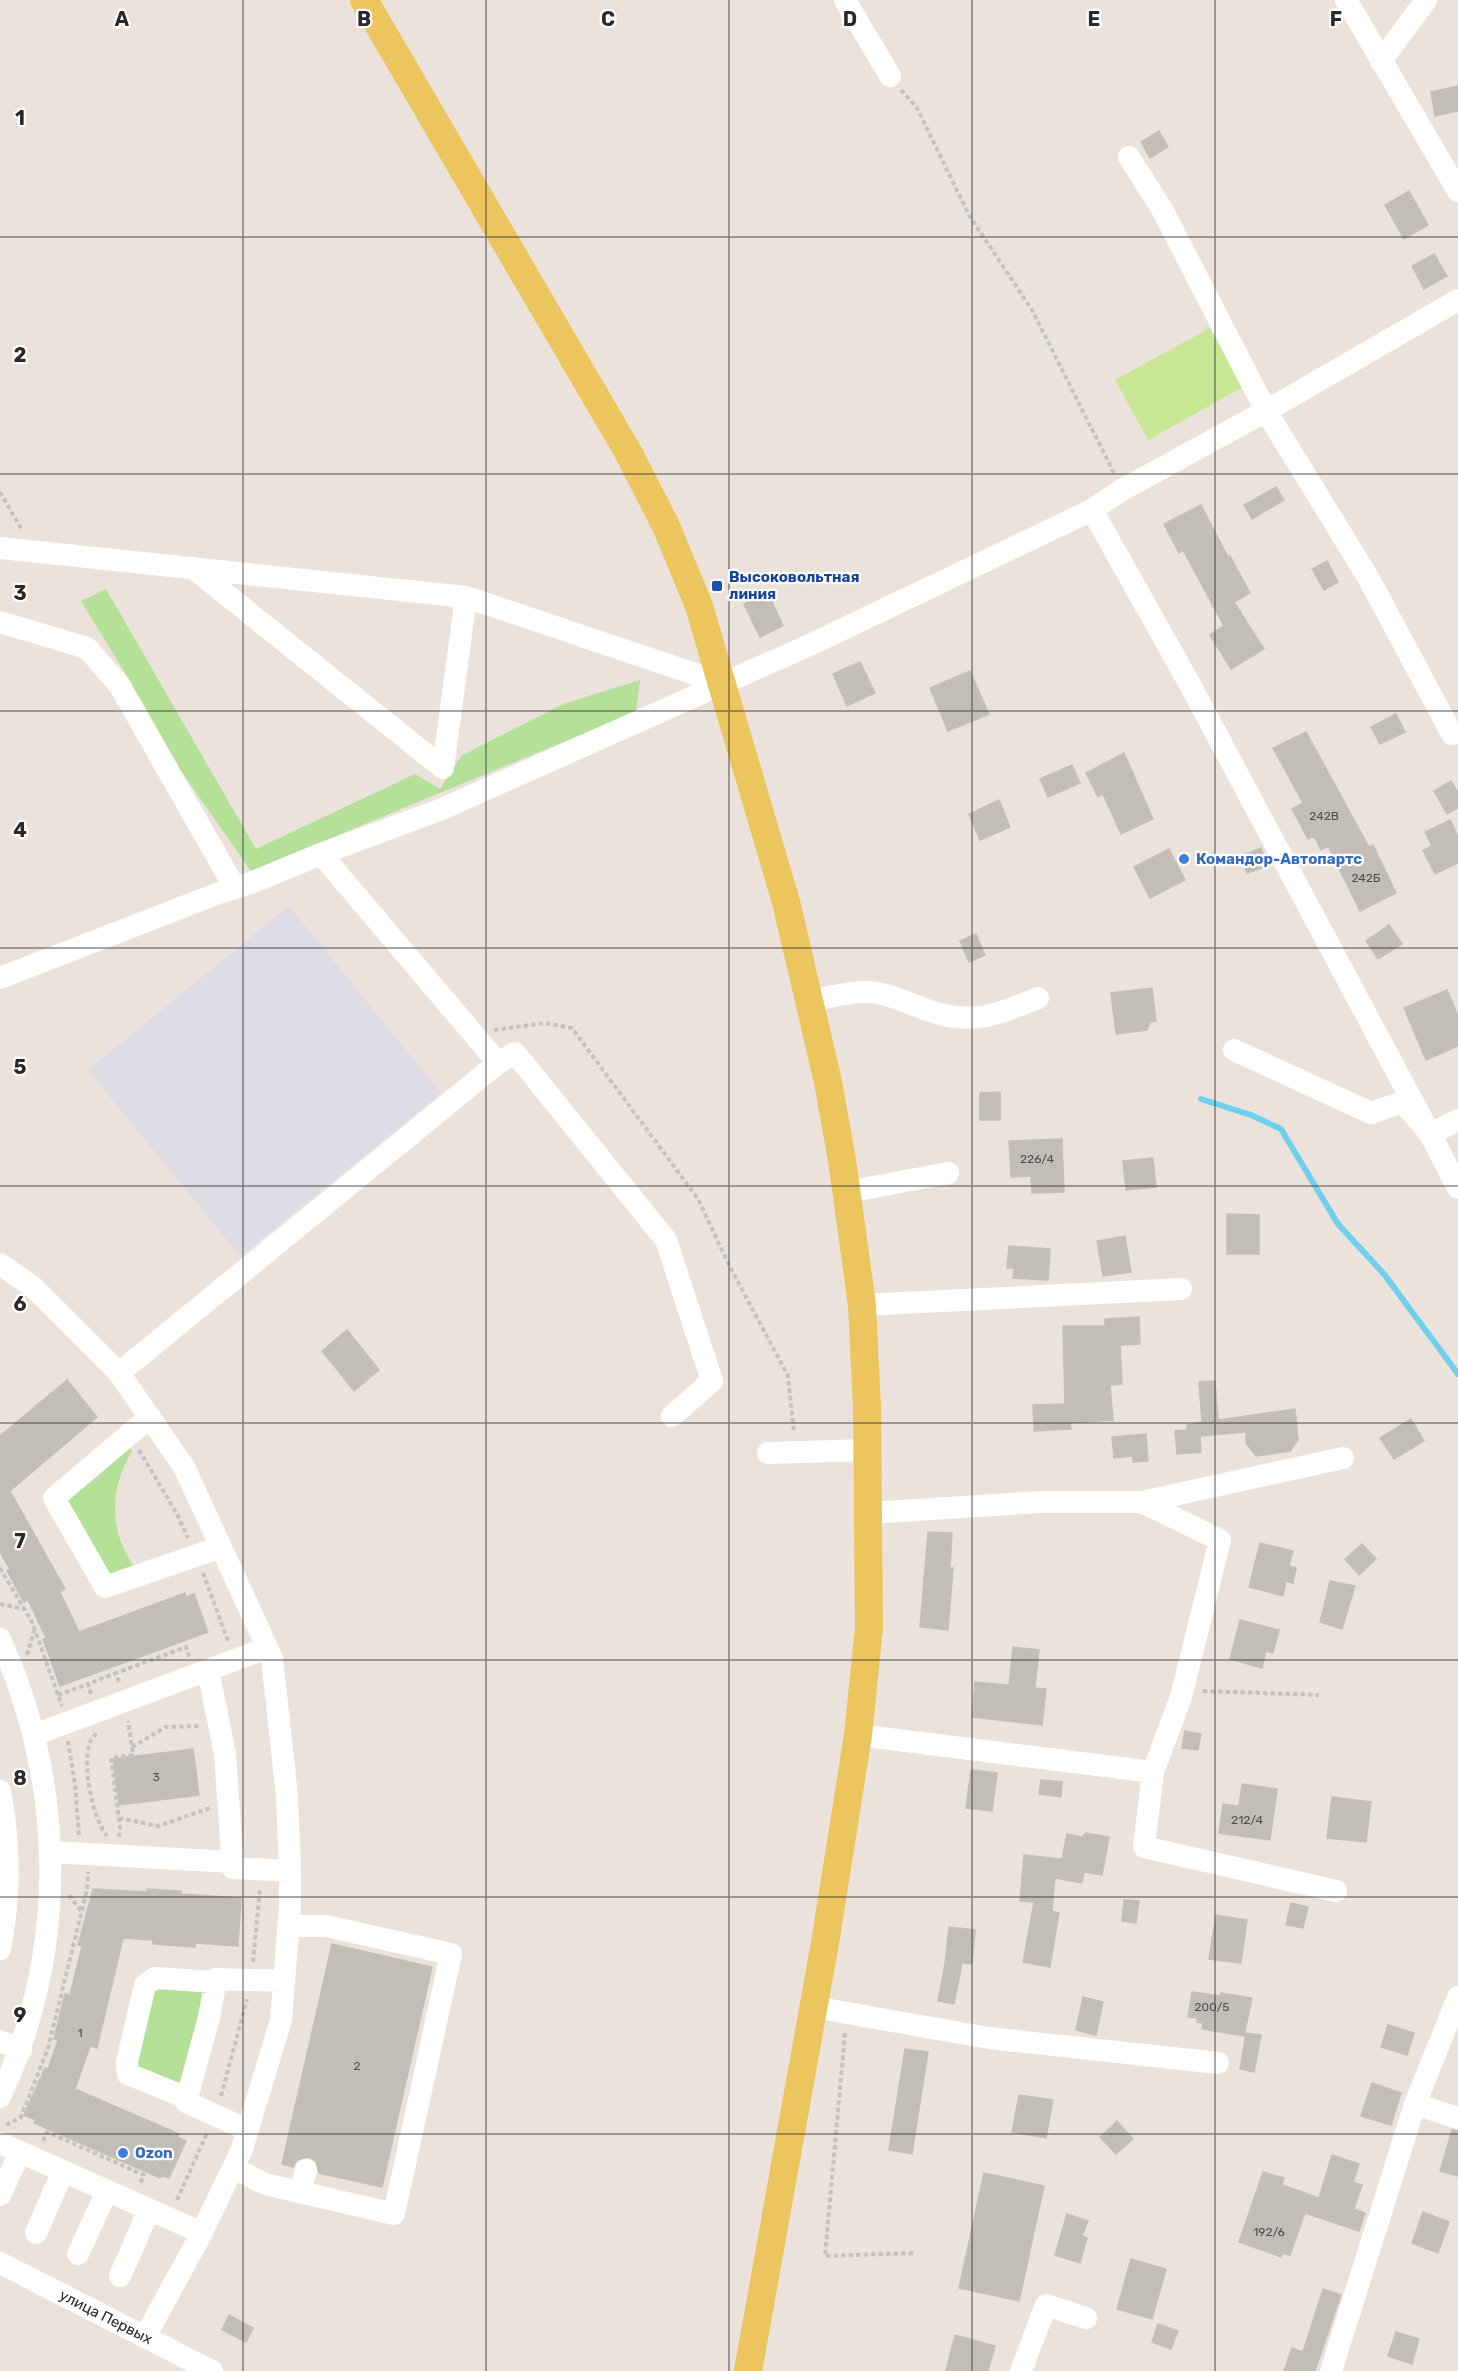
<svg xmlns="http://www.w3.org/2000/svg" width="1458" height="2371" viewBox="0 0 1458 2371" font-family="Rubik,sans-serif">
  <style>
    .industrial { fill: #dddbe3 }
    .green { fill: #b4e098 }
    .pitch { fill: #c7e794 }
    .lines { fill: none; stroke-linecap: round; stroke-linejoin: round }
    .stream { stroke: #70cfeb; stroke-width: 6 }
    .building { fill: #c3bdb7; stroke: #c6bfb5; stroke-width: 1.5 }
    .path { stroke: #c3c3c3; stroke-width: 4; stroke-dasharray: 4.5 3; stroke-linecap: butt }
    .minor { stroke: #fff; stroke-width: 22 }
    .major { stroke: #ecc55e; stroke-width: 28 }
    .grid { fill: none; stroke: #292929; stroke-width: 1.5; stroke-opacity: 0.55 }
    .transit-dot { fill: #1a4fb4; stroke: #fff; stroke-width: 2 }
    .shop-dot { fill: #3f7fe0; stroke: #fff; stroke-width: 2 }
    .labels { text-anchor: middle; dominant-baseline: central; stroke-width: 4.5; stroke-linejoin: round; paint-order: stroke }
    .number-label { font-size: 12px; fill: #504e4c }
    .transit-label { font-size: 15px; font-weight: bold; fill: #164399; stroke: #fff; text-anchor: start }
    .shop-label { font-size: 15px; font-weight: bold; fill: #366cbe; stroke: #fff; text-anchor: start }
    .street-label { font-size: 15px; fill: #292929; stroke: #fff }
    .grid-label { font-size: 20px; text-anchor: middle; font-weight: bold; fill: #292929; stroke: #fff; stroke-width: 4.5; stroke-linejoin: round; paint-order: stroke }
  </style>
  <rect width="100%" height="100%" fill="#ebe3db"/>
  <path class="industrial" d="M289 906 441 1093 240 1256 88 1070Z"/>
  <path class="green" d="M106 589 256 849 415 774 440 789 461 756 563 704 640 680 636 712 251 871 141 714 130 681 81 601Z
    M127 1443 132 1451C109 1490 108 1533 137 1570L109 1578 65 1497Z
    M153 1987H207L180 2090 140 2072 134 2058Z"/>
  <path class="pitch" d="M1210 328 1243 387 1148 440 1115 380Z"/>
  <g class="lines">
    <path class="stream" d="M1201 1099 1251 1115 1281 1129 1338 1224 1384 1274 1458 1374"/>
  </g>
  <path class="building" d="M1458 86V111L1435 116 1431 92Z
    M1159 131 1168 147 1150 158 1141 142Z
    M1409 191 1428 225 1404 239 1385 205Z
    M1434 254 1447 276 1424 289 1412 266Z
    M1276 487 1284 500 1252 519 1244 505Z
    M1201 505 1228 557 1230 556 1250 593 1234 602 1264 649 1231 669 1210 635 1224 626 1183 550 1179 553 1164 524Z
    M1327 561 1338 582 1324 590 1312 569Z
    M768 593 783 626 760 637 744 604Z
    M860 662 875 693 847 706 833 674Z
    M970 671 989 714 948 731 930 688Z
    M1396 714 1405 732 1380 744 1371 727Z
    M1306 732 1369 847 1373 845 1396 893 1360 911 1328 846 1321 850 1314 836 1308 839 1292 809 1303 803 1273 748Z
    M1124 753 1153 819 1121 834 1103 794 1098 797 1086 773Z
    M1072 765 1080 783 1048 797 1040 779Z
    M1451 781 1458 792V808L1447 814 1434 791Z
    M999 800 1010 827 980 840 969 814Z
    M1450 820 1458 836V863L1435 874 1423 850 1432 846 1425 832Z
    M1261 848 1268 866 1247 873 1241 856Z
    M1169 849 1185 880 1150 898 1134 867Z
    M1389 925 1402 944 1378 959 1366 941Z
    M976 934 985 955 969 962 960 941Z
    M1152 988 1156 1021 1150 1022 1147 1030 1116 1034 1111 993Z
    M1447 990 1458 1016V1046L1426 1060 1404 1008Z
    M1000 1092V1120H980V1093Z
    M1062 1139 1064 1192 1032 1193 1031 1176 1011 1177 1009 1141Z
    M1153 1158 1156 1187 1126 1190 1123 1161Z
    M1227 1214 1259 1215V1254H1227Z
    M1125 1236 1131 1272 1103 1276 1097 1241Z
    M1009 1246 1050 1249 1048 1280 1013 1278 1014 1268H1007Z
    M1139 1317 1140 1344 1120 1345 1122 1384 1110 1385 1113 1420 1070 1423 1071 1429 1034 1431 1033 1405 1065 1404 1063 1326H1105V1319Z
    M347 1330 379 1370 354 1391 322 1351Z
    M67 1380 97 1417 10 1491 65 1589 60 1592 79 1632 185 1593 186 1597 194 1594 208 1632 60 1686 43 1639 46 1638 28 1600 24 1602 7 1571 10 1569 0 1552V1436Z
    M1215 1381 1218 1420 1295 1409 1298 1440 1290 1451 1256 1456 1246 1443V1432L1200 1436 1201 1452 1177 1454 1175 1431 1187 1430V1425L1202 1422 1199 1382Z
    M1411 1419 1424 1441 1394 1459 1380 1438Z
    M1146 1434 1148 1461 1133 1462V1456L1114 1458 1112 1437Z
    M928 1532 952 1533 950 1568H953L948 1630 920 1627Z
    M1260 1543 1293 1551 1289 1566 1296 1568 1293 1583 1286 1581 1283 1596 1249 1587Z
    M1362 1544 1376 1559 1359 1575 1345 1559Z
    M1330 1581 1355 1586 1342 1629 1320 1622Z
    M1240 1620 1279 1630 1273 1653 1266 1651 1262 1668 1230 1659Z
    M1013 1647 1039 1650 1035 1688 1046 1689 1042 1725 972 1717 975 1682 1009 1685Z
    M1185 1731 1201 1734 1198 1750 1182 1748Z
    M193 1749 199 1795 119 1805 113 1759Z
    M971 1770 997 1773 992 1811 966 1808Z
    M1041 1780 1062 1782 1061 1797 1039 1794Z
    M1242 1784 1277 1789 1270 1840 1219 1833 1223 1804 1239 1806Z
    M1332 1797 1371 1802 1366 1842 1327 1838Z
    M1086 1833 1109 1837 1102 1875 1084 1872 1082 1883 1055 1878 1052 1911 1059 1913 1050 1967 1023 1962 1034 1902 1020 1901 1024 1855 1062 1859 1067 1834 1082 1837Z
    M93 1889 147 1892V1889L181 1891V1894L241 1898 238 1946 195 1943V1947L153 1944V1940L123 1938 97 2048 90 2046 75 2089 179 2134 178 2137 186 2141 169 2178 161 2175 160 2178 126 2163 34 2123 36 2120 24 2115 45 2068 48 2069 58 2040 54 2039 65 1994 70 1995 82 1946 78 1945Z
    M1124 1900 1139 1901 1136 1923 1122 1921Z
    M1291 1903 1308 1907 1303 1928 1286 1925Z
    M1216 1915 1247 1920 1241 1963 1209 1959Z
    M949 1927 975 1930 972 1964 962 1963 954 2004 938 2001 945 1964Z
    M332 1944 432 1967 382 2187 319 2173 316 2161 309 2157 297 2160 293 2167 282 2164Z
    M1192 1992 1221 1996V1993L1252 1998 1244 2036 1202 2029 1203 2023 1197 2022V2018L1188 2017Z
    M1083 1997 1103 2002 1096 2035 1076 2030Z
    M1388 2025 1414 2033 1407 2055 1381 2047Z
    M1246 2033 1261 2035 1254 2072 1240 2069Z
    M905 2049 928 2052 912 2154 889 2150Z
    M1372 2083 1401 2093 1391 2125 1361 2116Z
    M1019 2095 1053 2100 1046 2138 1012 2132Z
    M1117 2121 1133 2139 1116 2154 1100 2137Z
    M1452 2130 1458 2131V2176L1440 2171Z
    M1332 2155 1359 2164 1353 2182 1362 2185 1354 2209 1365 2213 1359 2231 1305 2213 1290 2255 1283 2253 1281 2257 1239 2242 1263 2172 1284 2178 1282 2185 1319 2198Z
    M984 2173 1044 2186 1019 2301 959 2288Z
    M1423 2212 1449 2222 1438 2253 1412 2243Z
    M1067 2214 1088 2221 1082 2236 1087 2238 1080 2263 1055 2255Z
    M1131 2259 1166 2269 1152 2319 1117 2309Z
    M1323 2289 1341 2295 1315 2371H1284L1292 2348 1303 2352Z
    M229 2315 253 2328 246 2342 222 2330Z
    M1158 2324 1178 2331 1171 2349 1152 2342Z
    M1396 2332 1419 2339 1412 2364 1388 2356Z
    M955 2335 995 2346 988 2371H946Z"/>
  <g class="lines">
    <path class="path" d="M901 90 917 108 969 215 1032 310 1114 473
      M0 492 22 530
      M494 1030 545 1023 572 1028 698 1199 730 1267 788 1376 794 1433
      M139 1450 177 1514 188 1538
      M0 1568 32 1622 62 1706
      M203 1573 228 1641
      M0 1604 24 1609
      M27 1655 34 1631
      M119 1682 116 1673 186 1647 189 1657
      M1203 1691 1319 1695
      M91 1694 88 1684 116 1673
      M58 1695 88 1684
      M96 1733C94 1737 90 1740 89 1745 83 1769 92 1817 107 1836
      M68 1741 75 1784 79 1835
      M132 1747 166 1727 201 1726
      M119 1818 158 1826 210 1808
      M119 1837 120 1828 111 1758 133 1755 128 1721
      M69 1895 81 1911
      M253 1962 260 1889
      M845 2033 825 2256 916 2253
      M221 2096 247 1999
      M6 2125 21 2117 48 2048 87 1890 88 1872
      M43 2141 47 2132 144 2175 139 2186
      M177 2200 207 2133"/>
    <path class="minor" d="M845 0 890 76
      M1346 0 1458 191
      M1381 61 1426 0
      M1129 157 1163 211 1266 411 1369 579 1452 734
      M1092 510 1188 681 1430 1134 1458 1120
      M0 548 466 597 722 683
      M193 568 443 768 466 597
      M0 622 87 648 120 686 235 888
      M0 978 219 893 251 883 321 854 442 809 814 643 1092 510 1122 490 1266 411 1458 300
      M810 1001C827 998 847 992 865 992 892 992 915 1008 940 1014 978 1024 1004 1012 1038 998
      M1234 1050 1371 1113 1403 1102 1430 1134 1458 1188
      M498 1063 515 1053 666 1240 712 1381 672 1416
      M847 1192 948 1173
      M0 1264 33 1287 119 1373 498 1063 321 854
      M862 1305 1181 1289
      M119 1373 184 1467 272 1658 287 1796 290 1871V1906L281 2020 242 2149 199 2238 145 2337
      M150 1417 54 1498 105 1587 221 1547
      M768 1453 868 1450
      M1142 1502 1343 1458
      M869 1513 1041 1502H1142L1220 1540 1181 1697 1153 1772
      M0 1639C66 1787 68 1950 0 2097
      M267 1648 208 1670 225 1754 233 1868 290 1871
      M34 1735 208 1670
      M858 1735 1153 1772 1144 1847 1336 1891
      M0 1791C10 1843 10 1898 0 1949
      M50 1852 233 1862
      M813 2007 989 2038 1218 2063
      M0 2041 21 2050
      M187 2098 128 2074 127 2062 145 1985 155 1978 215 1982
      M1415 2104 1458 2118
      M248 2130 186 2102 209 2017 216 1979 284 1981
      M0 2143 202 2233
      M233 2168 265 2184 394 2214 451 1954 326 1926H289
      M300 2192 306 2170
      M0 2195 20 2152
      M36 2233 63 2171
      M78 2254 107 2191
      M0 2263 212 2371
      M120 2276 149 2210
      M1021 2371 1046 2305 1086 2318
      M1331 2371 1415 2104 1458 1997"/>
    <path class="major" d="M364 0 628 452 666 526 699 606 786 902 828 1082 842 1160 862 1305 867 1408 869 1628 858 1735 825 1943 748 2371"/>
  </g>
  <path class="grid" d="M243 0V2371M486 0V2371M729 0V2371M972 0V2371M1215 0V2371M0 237H1458M0 474H1458M0 711H1458M0 948H1458M0 1186H1458M0 1423H1458M0 1660H1458M0 1897H1458M0 2134H1458"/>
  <rect class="transit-dot" x="711" y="580" width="12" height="12" rx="3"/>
  <g class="shop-dot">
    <circle cx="1184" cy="859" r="6"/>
    <circle cx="123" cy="2153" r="6"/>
  </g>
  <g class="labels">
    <g class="number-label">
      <text x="1324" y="816">242В</text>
      <text x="1366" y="878">242Б</text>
      <text x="1037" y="1159">226/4</text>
      <text x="156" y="1777">3</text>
      <text x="1247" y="1820">212/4</text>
      <text x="1212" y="2007">200/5</text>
      <text x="80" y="2033">1</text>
      <text x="357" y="2066">2</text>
      <text x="1269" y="2232">192/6</text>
    </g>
    <g class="transit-label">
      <text x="729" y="577">Высоковольтная<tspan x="729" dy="17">линия</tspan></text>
    </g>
    <g class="shop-label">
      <text x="1196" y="859">Командор-Автопартс</text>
      <text x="135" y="2153">Ozon</text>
    </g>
    <g class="street-label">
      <text transform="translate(106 2317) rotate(27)">улица Первых</text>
    </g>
  </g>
  <g class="grid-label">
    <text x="122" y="26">A</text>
    <text x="364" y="26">B</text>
    <text x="608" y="26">C</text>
    <text x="850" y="26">D</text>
    <text x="1094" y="26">E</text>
    <text x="1336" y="26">F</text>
    <text x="20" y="125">1</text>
    <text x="20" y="362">2</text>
    <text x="20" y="600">3</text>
    <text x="20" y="837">4</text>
    <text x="20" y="1074">5</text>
    <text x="20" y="1311">6</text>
    <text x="20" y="1548">7</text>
    <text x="20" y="1785">8</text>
    <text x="20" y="2022">9</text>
  </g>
</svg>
